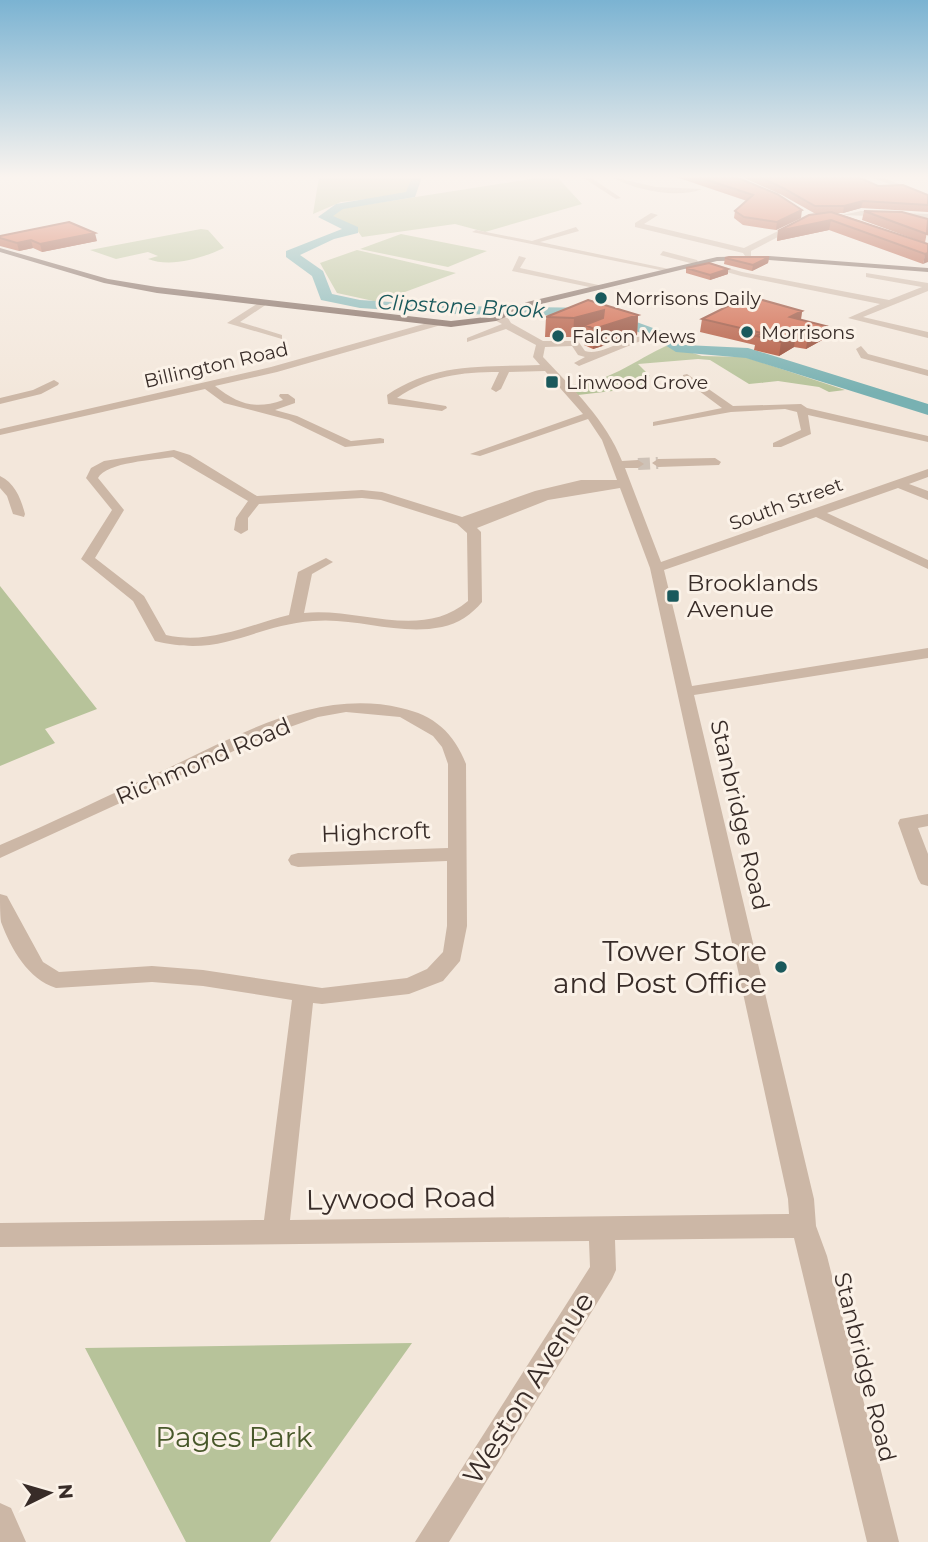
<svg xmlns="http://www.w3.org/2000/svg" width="928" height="1542" viewBox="0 0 928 1542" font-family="Montserrat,sans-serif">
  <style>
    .green { fill: #b7c39a }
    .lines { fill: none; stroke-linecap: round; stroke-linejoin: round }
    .river { fill: #78b1b2; fill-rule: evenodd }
    .minor-tunnel { stroke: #cec2b7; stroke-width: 12; stroke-dasharray: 12 6; stroke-linecap: butt }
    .minor { fill: #ccb7a6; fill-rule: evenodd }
    .major { fill: #7b6358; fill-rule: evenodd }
    .wall { fill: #b05137 }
    .shaded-wall { fill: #90422d }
    .building { fill: #cd5e40; stroke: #90422d; stroke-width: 2 }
    .poi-dot { fill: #1a595c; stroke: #fbf2e8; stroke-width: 2.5 }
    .labels { text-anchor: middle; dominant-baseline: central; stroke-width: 6; stroke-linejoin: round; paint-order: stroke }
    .far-poi-label { font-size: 19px; fill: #382c28; stroke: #fbf2e8; text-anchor: start }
    .far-street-label { font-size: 19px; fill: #382c28; stroke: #fbf2e8 }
    .far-water-label { font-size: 21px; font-style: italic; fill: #1a595c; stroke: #fbf2e8 }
    .poi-label { font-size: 23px; fill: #382c28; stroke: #fbf2e8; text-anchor: start }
    .street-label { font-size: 23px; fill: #382c28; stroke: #fbf2e8 }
    .near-poi-label { font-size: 28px; fill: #382c28; stroke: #fbf2e8; text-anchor: end }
    .near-street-label { font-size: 28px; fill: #382c28; stroke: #fbf2e8 }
    .near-park-label { font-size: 28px; fill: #48582a; stroke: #fbf2e8 }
  </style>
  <rect width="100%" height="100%" fill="#f3e7db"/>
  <path class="green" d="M319 177H420L415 194 341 202 313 214Z
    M543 177H557L582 204 485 232 455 224 362 237 357 230 332 217 334 212 345 208Z
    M201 229 208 230 224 248C202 258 171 268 148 259L158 256 148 252 116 259 90 250Z
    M401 234 487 251 448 267 360 249Z
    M357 250 456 273 378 302 337 293 320 263Z
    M668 345 702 356 745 357 845 390 829 392 819 387 778 381 749 384 710 360 698 359 638 364 650 376 639 379 647 387 578 395 569 385C605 385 635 360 668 345Z
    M0 586 97 709 45 729 55 743 0 766Z
    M412 1343 270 1542H186L85 1348Z"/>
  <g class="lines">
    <path class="river" d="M412 177H422L415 197 343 209 333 216 358 227V233L334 239 300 255 323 271 332 294 360 300 452 306 598 308 664 332 685 345 748 348 928 404V415L746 358 676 352 654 338 596 316 452 314 360 308 321 300 312 276 286 257V251L342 229 318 217 336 204 406 192Z"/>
    <path class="minor-tunnel" d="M638 464 658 463"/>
    <path class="minor" d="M582 177H590L621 198 616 199Z
      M612 177 656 187 702 189C678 199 634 190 612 177Z
      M871 177H881L928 195V199Z
      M861 211 928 214V218L842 215Z
      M651 213 658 215 644 224 744 248 794 223 801 225 751 251V257L747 259 743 253 635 227V223Z
      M576 227 579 231 540 242 669 269 665 271 472 232 476 230 532 241Z
      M663 251 697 260 698 262 694 264 660 255Z
      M519 256 526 258 520 268 603 286 599 289 512 271Z
      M708 262 742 272 889 300 922 287 866 277V273L928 283V291L863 317 928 332V338L848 318 880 304 741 276 705 266Z
      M260 302 267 304 240 322 282 335V339L227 323Z
      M496 315 508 318 511 323 543 341H578L585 351C605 357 633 330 648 338L579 366 574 363 585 357 578 355 572 346 545 347 543 357C573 389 606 420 622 461L638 460 644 464 638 468H625L661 562 928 469V477L909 484 928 491V500L898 488 827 513 928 560V569L816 517 664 570 692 686 928 648V658L694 695 814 1199 816 1226 827 1256 899 1542H867L794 1238 615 1240 616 1270 612 1279 449 1542H415L590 1267 589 1241 0 1247V1223L264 1220 292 1000 203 986 152 982 56 988C28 979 11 949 1 922 0 914 0 902 0 894L7 896 43 962 59 972 152 966 203 970 322 988 407 978 427 969 443 952 447 926V861L298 867 291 865 288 860 291 855 298 853 448 848V764L442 747 433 736 400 717 346 712 318 717 273 733 0 858V845C54 822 107 796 160 772 235 737 316 688 401 708 434 715 454 733 466 764L467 926 460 961 443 981 409 994 322 1004 313 1003 290 1220 789 1214 788 1199 650 568 620 488 548 500 477 528 481 532 482 602C472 614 458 624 442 627 398 636 356 617 313 621 250 626 223 658 155 641L133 601 81 559 112 510 86 478 91 468 104 461 174 450 190 455 257 496 362 490 382 492 462 517 535 491 581 480H617L602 440 588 419 480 456 470 454 583 414 545 371 509 372 501 389 496 392 491 389 499 372C461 372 429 376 397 398L446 406 447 408 442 411 388 404 387 395C435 362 485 367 540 365L533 357 536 345 506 329 467 342V338L502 324 491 318ZM173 457 248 501 236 518 234 530 241 534 248 530V518L259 504 362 498 381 500 457 524 467 533 468 601C421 641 359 607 304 613L312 574 333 562 326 558 298 572 289 615C248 625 209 645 166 635L144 596 95 558 124 510 98 478C106 462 156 460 173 457Z
      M438 320 441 321V325L277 372 215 386C238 404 255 410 283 400L279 396 280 394H288L295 399V403L275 410 297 416 351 441 380 438 384 439V443L345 447 289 420 224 403 205 389 0 435V429L271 367Z
      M861 346 868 354 928 370V376L861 358 856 349Z
      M687 374 733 406 801 404 807 408 928 436V442L808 415 811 434 781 447H773V443L801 430 797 412 785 409 731 412 653 426V422L722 408 683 379V375Z
      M54 380 59 383 58 385 41 394 0 404V398L33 390Z
      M715 458 721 462 719 465 658 467 652 463 658 459Z
      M0 476C15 483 21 499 25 514L24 517 13 514 7 496 0 488Z
      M928 814V826L918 828 928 854V886L921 884 918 879 898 823 900 819Z
      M0 1503 11 1508 26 1542H0Z"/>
    <path class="major" d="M0 248 108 279 157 287 451 321 494 316 527 302 717 257 769 256 928 268V272L769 260 717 261 533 306 496 321 451 327 157 293 104 283 0 252Z"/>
  </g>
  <path class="wall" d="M676 177H736L801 218 776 230 743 225 734 218 735 211 747 201Z
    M742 177H858L878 186 928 195V212L861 208 843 213H837L928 244 923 264 829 230 777 241 778 231 821 213H814L782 195Z
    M864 211 928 226 925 243 862 220Z
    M0 236 97 241 42 252 33 248 19 251 0 246Z
    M769 257 768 263 752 271 724 264 725 258Z
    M686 268 728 269V274L710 280 686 273Z
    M802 311 801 320 826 326 824 339 806 349 794 347 779 356 754 350 755 345 700 332 702 319Z
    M638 315 637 335 593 349 584 345 585 334 573 337H545L546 317Z"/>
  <path class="shaded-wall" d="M863 201 861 208 843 213 844 206Z
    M802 210 801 218 776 230 777 222Z
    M831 220 829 230 777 241 778 231Z
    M95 233 97 241 42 252 40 244Z
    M31 240 33 248 19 251 17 243Z
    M928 253V262L923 264 925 254Z
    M769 257 768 263 752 271 753 265Z
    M728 269V274L710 280V275Z
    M604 310 638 315 637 335 593 349 594 329 585 325V334L573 337 574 318Z
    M802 311 800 324 790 317Z
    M826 326 824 339 806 349 808 336Z
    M796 333 794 347 779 356 781 342Z"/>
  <path class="building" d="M698 177H736L777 194 802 210 777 222 744 217 735 211 753 195Z
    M759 177H858L878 186 903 185 928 195V205L863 201 844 206H815L783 188Z
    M864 211 902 212 928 219 927 234Z
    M831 212 928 244V253L925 254 831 220 778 231 809 215Z
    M69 222 95 233 40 244 31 240 17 243 0 238V236Z
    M729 257H769L753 265 725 258Z
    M709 263 728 269 710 275 686 268Z
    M748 296 802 311 790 317 826 326 808 336 796 333 781 342 756 336 762 333 702 319Z
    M588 300 638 315 594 329 585 325 603 318 604 310 574 318 546 317Z"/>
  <linearGradient id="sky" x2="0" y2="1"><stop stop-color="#7bb3d2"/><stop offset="0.45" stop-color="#faf4ef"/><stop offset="1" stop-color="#faf4ef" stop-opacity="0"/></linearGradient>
  <rect width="928" height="393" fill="url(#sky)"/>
  <g class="poi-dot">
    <circle cx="601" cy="298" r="7"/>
    <circle cx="747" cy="332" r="7"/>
    <circle cx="558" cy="336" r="7"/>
    <rect x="545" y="375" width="14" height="14" rx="3.5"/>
    <rect x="666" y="589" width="14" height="14" rx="3.5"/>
    <circle cx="781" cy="967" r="7"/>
  </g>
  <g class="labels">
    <g class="far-poi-label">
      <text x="615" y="298">Morrisons Daily</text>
      <text x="761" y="332">Morrisons</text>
      <text x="572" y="336">Falcon Mews</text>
      <text x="566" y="382">Linwood Grove</text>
    </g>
    <g class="far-street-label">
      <text transform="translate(216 365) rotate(-13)">Billington Road</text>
      <text transform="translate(786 504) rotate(-20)">South Street</text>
    </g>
    <g class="far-water-label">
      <text transform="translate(461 306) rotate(3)">Clipstone Brook</text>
    </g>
    <g class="poi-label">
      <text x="687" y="583">Brooklands<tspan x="687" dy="26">Avenue</tspan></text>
    </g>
    <g class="street-label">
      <text transform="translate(203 761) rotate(-23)">Richmond Road</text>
      <text transform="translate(740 815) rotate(77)">Stanbridge Road</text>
      <text transform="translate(376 832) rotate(-2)">Highcroft</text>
      <text transform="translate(865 1367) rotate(76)">Stanbridge Road</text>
    </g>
    <g class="near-poi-label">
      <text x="767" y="951">Tower Store<tspan x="767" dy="32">and Post Office</tspan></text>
    </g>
    <g class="near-street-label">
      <text transform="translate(401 1198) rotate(-1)">Lywood Road</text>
      <text transform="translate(528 1388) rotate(-58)">Weston Avenue</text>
    </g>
    <g class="near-park-label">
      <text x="234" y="1437">Pages Park</text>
    </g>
  </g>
  <g transform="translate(49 1493) rotate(85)" stroke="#fbf2e8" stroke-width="5" paint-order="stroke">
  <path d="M0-5L12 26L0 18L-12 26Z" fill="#382c28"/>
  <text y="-10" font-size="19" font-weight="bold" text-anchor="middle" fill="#382c28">N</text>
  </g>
</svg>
